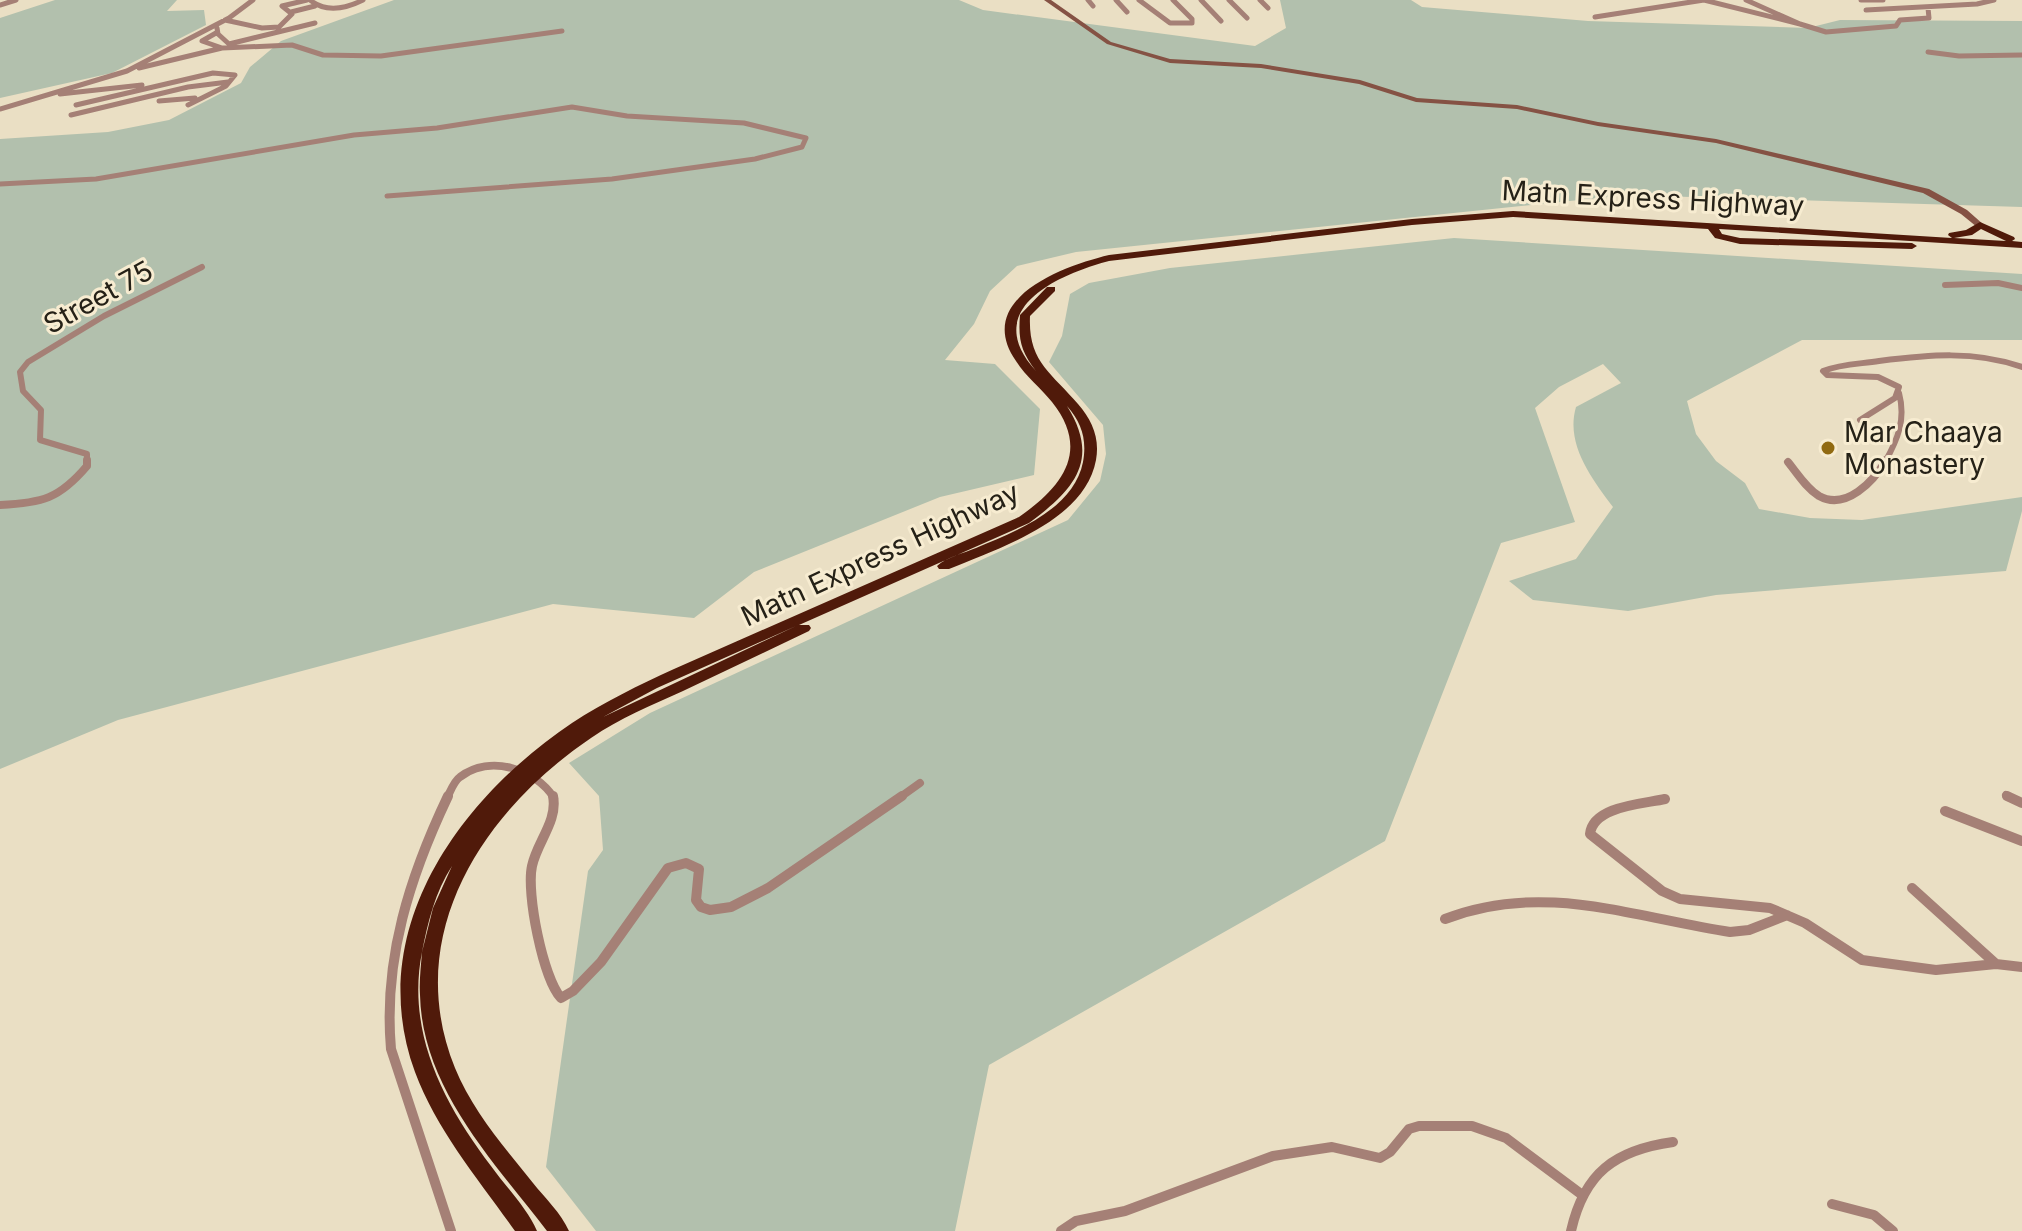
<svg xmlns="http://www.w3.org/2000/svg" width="2022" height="1231" viewBox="0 0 2022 1231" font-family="Inter,sans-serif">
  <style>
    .green { fill: #b2c0ad }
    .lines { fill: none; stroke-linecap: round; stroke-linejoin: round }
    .minor-far3 { stroke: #a58076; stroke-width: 5 }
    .minor-far2 { stroke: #a58076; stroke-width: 6 }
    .minor-far1 { stroke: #a58076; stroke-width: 8 }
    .minor { stroke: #a58076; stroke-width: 10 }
    .secondary { fill: #855244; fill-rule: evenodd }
    .motorway { fill: #501a0a; fill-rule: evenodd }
    .poi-dot { fill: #916a11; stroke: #f7ecd1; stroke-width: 3 }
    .labels { text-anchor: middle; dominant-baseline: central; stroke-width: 6; stroke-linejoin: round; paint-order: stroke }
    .street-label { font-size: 28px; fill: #252117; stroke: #f7ecd1 }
    .poi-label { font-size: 28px; fill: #252117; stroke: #f7ecd1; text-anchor: start }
  </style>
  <rect width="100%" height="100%" fill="#eadfc4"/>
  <path class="green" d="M55 0H177L167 11 204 10 206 25 112 73 0 98V18Z
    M394 0H959L983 10 1255 46 1286 28 1280 0H1411L1422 7 1588 21 1808 28 1840 20 2022 21V207L1627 195 1076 252 1017 266 990 291 974 324 945 360 995 364 1040 409 1034 475 940 497 754 572 694 618 553 604 118 720 0 769V139L108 132 169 120 241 83 250 67 281 41Z
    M1454 238 2022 274V340H1802L1687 401 1696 434 1716 461 1745 483 1759 509 1810 518 1862 520 2022 497V511L2006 571 1716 595 1628 611 1533 600 1509 581 1576 559 1613 507C1592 479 1565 444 1576 407L1621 383 1603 364 1559 387 1535 408 1575 522 1501 543 1385 841 989 1065 955 1231H596L546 1167 588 871 603 850 599 796 569 763 650 713 1068 520 1100 481 1106 454 1103 425 1049 362 1062 336 1070 294 1089 283 1170 268Z"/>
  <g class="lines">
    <path class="minor-far3" d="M310 0C326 13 345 9 363 0
      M1088 0 1093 6
      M1116 0 1127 12
      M1139 0 1170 23H1192V19L1173 0
      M1201 0 1221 21
      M1229 0 1247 18
      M1260 0 1268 8
      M1861 0H1883
      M0 5 16 0
      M1866 10 1977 4 1994 0
      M291 12 315 6
      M1595 17 1704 0 1800 24 1746 0
      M225 20 262 28 279 27 292 14 282 6 307 0
      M1800 24 1826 32 1896 26 1900 20 1929 18 1928 8
      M217 28 218 34 229 44 315 23
      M222 48 292 45 323 55 381 56 562 31
      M1928 52 1959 56 2022 55
      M139 68 222 48 202 41 216 33
      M60 94 142 85
      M159 101 195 98
      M76 105 213 73 235 75 226 86 188 105
      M0 109 127 71 229 18 253 0
      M71 115 188 87 228 82
      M0 184 96 179 354 135 437 128 572 107 627 116 744 123 806 138 802 147 755 159 612 179 387 196"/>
    <path class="minor-far2" d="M1945 285 1998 283 2022 288
      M1860 420 1895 398 1899 387 1878 377 1827 375 1823 371C1841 364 1860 364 1879 361 1928 355 1974 350 2022 367
      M87 462V454L40 440 41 410 23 391 20 372 28 362 104 316 202 267
      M1885 462C1898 439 1906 419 1899 393"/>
    <path class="minor-far1" d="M1788 462C1797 473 1806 488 1819 496 1846 511 1874 481 1886 460
      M0 505C42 503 59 499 87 466V460
      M2006 795 2011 798
      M447 798C451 790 454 781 460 777 490 754 536 769 554 798
      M899 798 920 783"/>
    <path class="minor" d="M448 796C410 876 383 959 391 1049L451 1231
      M553 796C558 821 537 842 532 866 526 893 543 978 561 998L573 991 601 962 668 868 686 863 699 869 696 900 701 907 710 910 731 907 768 888 902 796
      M2007 796 2022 803
      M1665 799C1643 804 1593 806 1590 834L1662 891 1680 899 1770 908 1805 923 1862 960 1936 970 1996 964 2022 967
      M1945 811 2022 841
      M1912 888 1996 964
      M1445 919C1542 881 1632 917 1730 932L1749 930 1787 915
      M1832 1204 1874 1215 1893 1231
      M1061 1231 1076 1221 1125 1211 1273 1156 1332 1147 1380 1158 1390 1152 1409 1129 1419 1126H1472L1506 1138 1581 1194
      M1571 1231C1584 1173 1615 1150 1673 1142"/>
    <path class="secondary" d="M1044 0H1051L1111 42 1170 59 1261 64 1360 80 1417 98 1517 105 1598 122 1716 139 1929 189 1967 210 1984 225 1977 227 1961 214 1923 193 1716 143 1598 126 1517 109 1416 102 1359 84 1261 68 1170 63 1107 44Z"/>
    <path class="motorway" d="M1513 211 1952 238 1948 235 1949 233 1966 230 1980 222 2014 237 2015 239 2012 241 2022 242V248L1719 229 1722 234 1740 238 1912 243 1917 246 1912 249 1740 244 1715 238 1708 229 1513 217 1412 225 1109 261C1056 275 980 310 1036 371 1021 351 1018 340 1020 315L1047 287H1055V291L1030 316C1028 362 1051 372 1078 404 1092 420 1100 438 1096 460 1085 521 999 548 949 569H939L937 566C947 557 964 553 976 548 1015 532 1074 509 1083 462 1087 440 1082 423 1067 406 1101 460 1074 490 1029 523L799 625H809L811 628 809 631C767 651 725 671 683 691 652 705 620 718 591 738 483 811 401 935 455 1068 472 1110 504 1147 533 1183 545 1198 561 1213 569 1231H547C494 1162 422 1088 420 995 419 981 421 966 422 952 406 1033 444 1104 491 1166 506 1187 527 1208 537 1231H515C479 1180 437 1131 415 1072 363 931 459 799 572 723 604 702 639 685 674 669L1019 517C1062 487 1091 451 1052 402 1041 388 1026 377 1016 361 973 299 1063 266 1109 255L1412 219ZM1981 229 2006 241 1954 238 1972 235ZM796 626 603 717 657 688ZM452 866 433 908 422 952C428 922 435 892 452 866Z"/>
  </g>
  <circle class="poi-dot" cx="1828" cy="448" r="8"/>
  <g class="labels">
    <g class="street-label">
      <text transform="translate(1653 198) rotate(3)">Matn Express Highway</text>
      <text transform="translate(98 297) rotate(-29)">Street 75</text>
      <text transform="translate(880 554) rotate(-25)">Matn Express Highway</text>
    </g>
    <g class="poi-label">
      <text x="1844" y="432">Mar Chaaya<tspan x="1844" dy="32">Monastery</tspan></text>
    </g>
  </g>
</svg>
